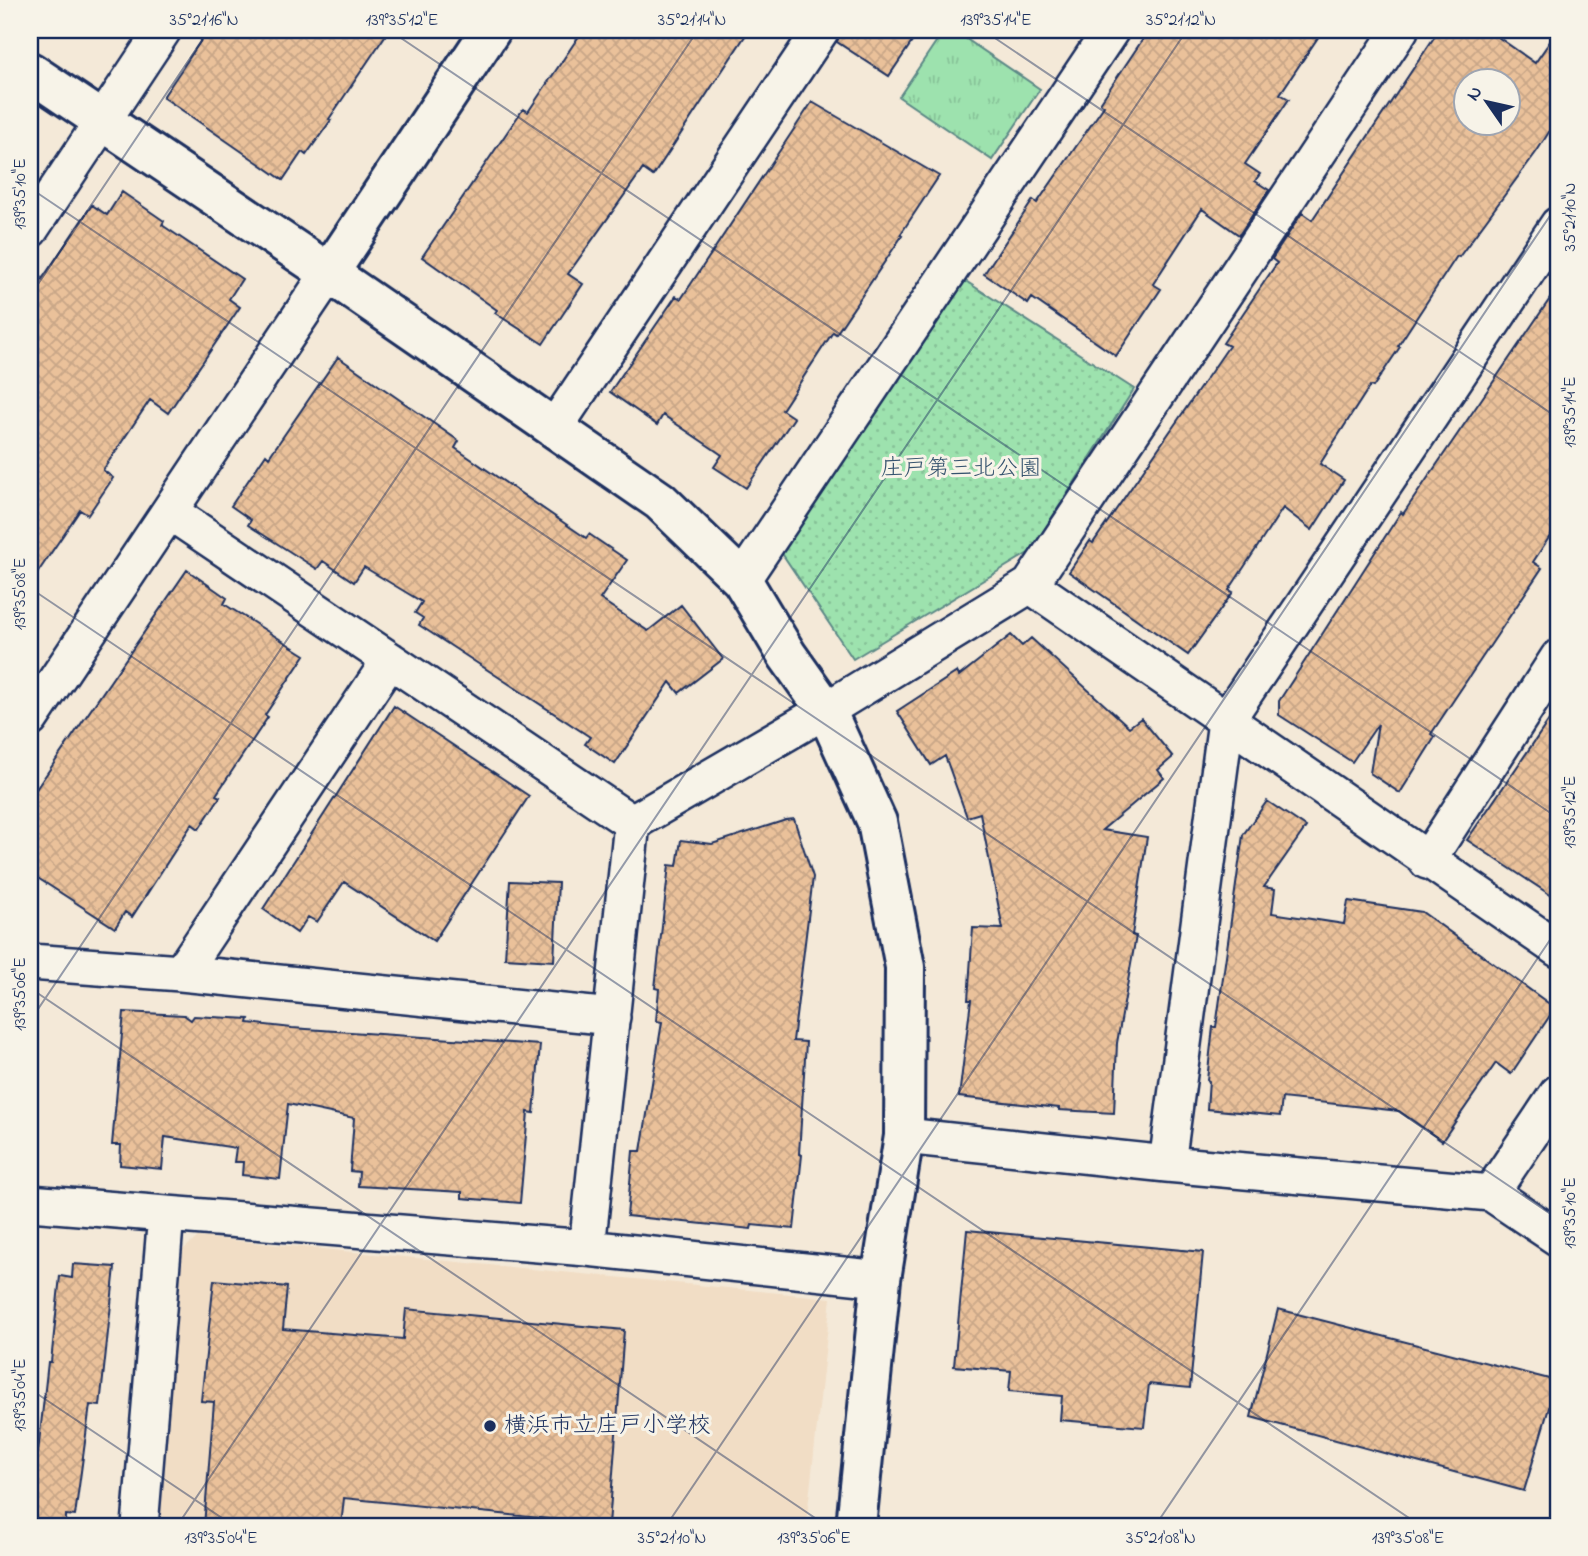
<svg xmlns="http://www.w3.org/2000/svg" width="1588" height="1556" viewBox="0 0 1588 1556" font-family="'Indie Flower','Klee One',sans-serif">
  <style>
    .built { fill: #f1ddc5 }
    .grass { fill: url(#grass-tufts); stroke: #5c8886; stroke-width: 2 }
    .park { fill: url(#park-dots); stroke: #5c8886; stroke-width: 2 }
    .building { fill: url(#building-cross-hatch); stroke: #1b2f5e; stroke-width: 2; fill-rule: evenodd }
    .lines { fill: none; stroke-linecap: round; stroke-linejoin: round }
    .minor-casing { stroke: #1b2f5e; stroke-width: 40 }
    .tertiary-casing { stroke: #1b2f5e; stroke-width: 44 }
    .minor { stroke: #f7f3e8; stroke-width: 35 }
    .tertiary { stroke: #f7f3e8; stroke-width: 38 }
    .ticks { fill: none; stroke: #1b2f5e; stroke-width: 2; stroke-opacity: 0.45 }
    .poi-dot { fill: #1b2f5e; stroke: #f7f3e8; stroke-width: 2.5 }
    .labels { text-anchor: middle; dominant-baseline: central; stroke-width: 6; stroke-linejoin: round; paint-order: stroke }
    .park-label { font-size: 23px; fill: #35536e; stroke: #f7f3e8 }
    .poi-label { font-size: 23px; fill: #1b2f5e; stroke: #f7f3e8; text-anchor: start }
    .neatline { fill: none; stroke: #1b2f5e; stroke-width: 2.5 }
    .ticks-label { font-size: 18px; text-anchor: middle; fill: #1b2f5e }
  </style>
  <defs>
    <pattern id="grass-tufts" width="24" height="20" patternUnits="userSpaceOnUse" patternTransform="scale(1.75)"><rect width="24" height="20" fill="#9de2ae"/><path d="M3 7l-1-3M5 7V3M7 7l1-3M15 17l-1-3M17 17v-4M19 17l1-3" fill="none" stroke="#87c298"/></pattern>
    <pattern id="park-dots" width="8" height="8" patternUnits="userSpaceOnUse" patternTransform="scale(1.75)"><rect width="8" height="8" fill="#9de2ae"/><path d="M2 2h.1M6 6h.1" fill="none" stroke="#87c298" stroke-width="1.8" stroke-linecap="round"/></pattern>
    <pattern id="building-cross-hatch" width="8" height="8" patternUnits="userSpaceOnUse" patternTransform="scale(1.75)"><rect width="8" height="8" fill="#eac19a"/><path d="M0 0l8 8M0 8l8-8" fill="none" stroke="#c8a687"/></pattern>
  </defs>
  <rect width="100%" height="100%" fill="#f4e9d8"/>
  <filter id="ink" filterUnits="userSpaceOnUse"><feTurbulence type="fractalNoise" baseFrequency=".0143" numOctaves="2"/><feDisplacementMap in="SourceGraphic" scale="14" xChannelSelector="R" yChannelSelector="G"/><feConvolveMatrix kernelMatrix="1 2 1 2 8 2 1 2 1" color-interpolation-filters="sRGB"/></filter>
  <g filter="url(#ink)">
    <path class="built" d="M198 1237 831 1298 806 1526H154L179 1253Z"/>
    <path class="grass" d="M944 30H953L1040 89 992 160 899 97Z"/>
    <path class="park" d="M964 280 1134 389 1030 552 853 659 781 552Z"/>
    <path class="building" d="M208 30H389L329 119 331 120 306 155 302 152 283 180 163 97Z
      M583 30H749L653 176 643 169 568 274 583 284 543 344 495 313 497 310 422 257 523 109 528 112Z
      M841 30H920L889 76 837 42Z
      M1149 30H1323L1280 94 1289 99 1245 164 1260 174 1255 181 1269 190 1239 235 1202 209 1153 284 1161 289 1116 356 1032 298 1028 304 984 274 1033 200 1037 203 1104 106 1100 103Z
      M1439 30H1488L1535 63 1558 30V118L1537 151 1459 257 1457 256 1398 346 1400 347 1373 387 1370 386 1320 464 1344 480 1312 530 1283 508 1229 590 1233 592 1188 655 1069 572 1090 541 1093 543 1229 346 1223 343 1277 263 1272 259 1302 213 1312 220ZM1466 80H1508V122H1466Z
      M812 102 939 176 900 235 902 236 836 334 833 332 782 410 794 418 746 488 714 467 722 455 663 415 657 425 610 392 676 296 681 299Z
      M122 192 164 221 162 225 242 279 229 299 240 307 168 413 150 400 103 470 113 478 88 515 80 510 30 584V297L92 205 107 215Z
      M1558 287V524L1533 562 1542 568 1431 734 1435 737 1400 793 1370 773 1378 724 1352 762 1279 715V701L1401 512 1403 514Z
      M338 357 459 441 455 448 586 538 589 534 627 560 600 599 648 631 681 605 723 659 679 693 670 682 615 764 585 744 590 737 419 625 423 618 415 613 422 602 364 567 354 582 323 561 317 569 248 525 251 520 231 506 266 454 269 457Z
      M187 570 227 598 224 604 305 655 265 715 268 717 216 795 220 797 199 829 192 824 132 917 125 912 115 928 30 873V798Z
      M1011 635 1022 646 1031 638 1129 727 1141 718 1173 757 1158 770 1164 778 1102 830 1147 837 1132 935 1136 936 1117 1043 1114 1113 1059 1110V1108L959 1097 971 1000H968L973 928 1003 929 980 813 967 817 945 756 931 765 897 711 957 672 959 676Z
      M394 706 529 796 434 941 344 882 317 922 308 917 297 933 263 909Z
      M1558 707V900L1467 840Z
      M1267 801 1306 827 1264 887 1275 889 1272 913 1344 924 1348 901 1422 912 1555 1008 1511 1074 1496 1063 1442 1141 1399 1111 1282 1098 1280 1116 1207 1109 1209 1081 1207 1080 1213 1027H1216L1243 835Z
      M794 819 813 877 793 1041 806 1042 799 1154 802 1155 794 1229 752 1225 751 1229 627 1216 633 1151H641L662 1022 656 1021 659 989 655 988 669 865 677 866 681 840 712 844 786 820Z
      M510 881 558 883 554 961 505 958Z
      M124 1012 184 1015 191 1020 194 1016 249 1019 248 1023 292 1028 540 1045 534 1113 528 1112 520 1203 462 1198V1192L358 1186 359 1172 350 1171 354 1118 288 1104 280 1179 242 1175 243 1162H234L236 1148 165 1137 162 1169 120 1165 121 1145H112Z
      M967 1230 1203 1252 1190 1388 1149 1384 1144 1427 1060 1420 1062 1396 1009 1391 1011 1371 954 1366Z
      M73 1264 115 1267 100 1406 90 1405 75 1516 66 1515V1526H32L36 1452H38L48 1362H51L60 1276 72 1278Z
      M214 1280 287 1287 283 1329 403 1339 406 1309 624 1330 609 1525 344 1498 341 1526H204L214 1402 201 1401Z
      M1278 1309 1557 1381 1524 1491 1251 1417Z"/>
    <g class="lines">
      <g class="minor-casing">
        <path id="minor" d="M30 230 163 30
          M555 427 821 30
          M170 512 632 823
          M742 580 1111 30
          M1030 585 1558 949
          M30 719 329 273
          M1427 861 1558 658
          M30 962 181 973 612 1017
          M181 973 390 660
          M904 1136 1167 1164 1491 1193 1558 1093
          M1167 1164 1226 721 1558 225
          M1491 1193 1558 1238
          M30 1203 587 1248 881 1279
          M587 1248 632 823 826 710 1030 585 1400 30
          M140 1526 166 1214"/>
      </g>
      <g class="tertiary-casing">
        <path id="tertiary" d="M30 72 329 273 660 501 742 580 787 655 826 710 877 822 905 967 904 1136 881 1279 856 1526
          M329 273 491 30"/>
      </g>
      <use href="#minor" class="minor"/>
      <use href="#tertiary" class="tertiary"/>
    </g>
  </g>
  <path class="ticks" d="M389 30 1558 818M983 30 1558 418M30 188 1558 1219M30 296 209 30M30 588 1421 1526M30 988 827 1526M30 1021 698 30M30 1389 234 1526M177 1526 1187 30M666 1526 1558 204M1155 1526 1558 928"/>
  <circle class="poi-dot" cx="490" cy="1426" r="7"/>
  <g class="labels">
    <g class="park-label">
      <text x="961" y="469">庄戸第三北公園</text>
    </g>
    <g class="poi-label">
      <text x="504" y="1426">横浜市立庄戸小学校</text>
    </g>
  </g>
  <rect width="1588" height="1556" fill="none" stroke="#f7f3e8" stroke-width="77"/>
  <g transform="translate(1487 102) rotate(304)"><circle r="33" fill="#f7f3e8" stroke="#9fa5b1" stroke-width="2"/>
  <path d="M0-5L12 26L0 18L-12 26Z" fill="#1b2f5e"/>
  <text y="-10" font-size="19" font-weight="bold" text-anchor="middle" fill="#1b2f5e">N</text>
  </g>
  <rect x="38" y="38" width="1512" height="1480" class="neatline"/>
  <g class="ticks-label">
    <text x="204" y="25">35°21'16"N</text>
    <text x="402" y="25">139°35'12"E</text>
    <text x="692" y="25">35°21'14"N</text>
    <text x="996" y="25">139°35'14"E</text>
    <text x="1181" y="25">35°21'12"N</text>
    <text transform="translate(19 194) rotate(-90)" y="6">139°35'10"E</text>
    <text transform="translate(1569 217) rotate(-90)" y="6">35°21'10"N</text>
    <text transform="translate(1569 412) rotate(-90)" y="6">139°35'14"E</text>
    <text transform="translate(19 594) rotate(-90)" y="6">139°35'08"E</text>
    <text transform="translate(1569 812) rotate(-90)" y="6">139°35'12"E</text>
    <text transform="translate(19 994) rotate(-90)" y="6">139°35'06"E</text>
    <text transform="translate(1569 1213) rotate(-90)" y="6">139°35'10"E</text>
    <text transform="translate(19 1395) rotate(-90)" y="6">139°35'04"E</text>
    <text x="221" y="1543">139°35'04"E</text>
    <text x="672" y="1543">35°21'10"N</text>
    <text x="814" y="1543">139°35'06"E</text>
    <text x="1161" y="1543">35°21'08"N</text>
    <text x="1408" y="1543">139°35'08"E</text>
  </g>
</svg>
